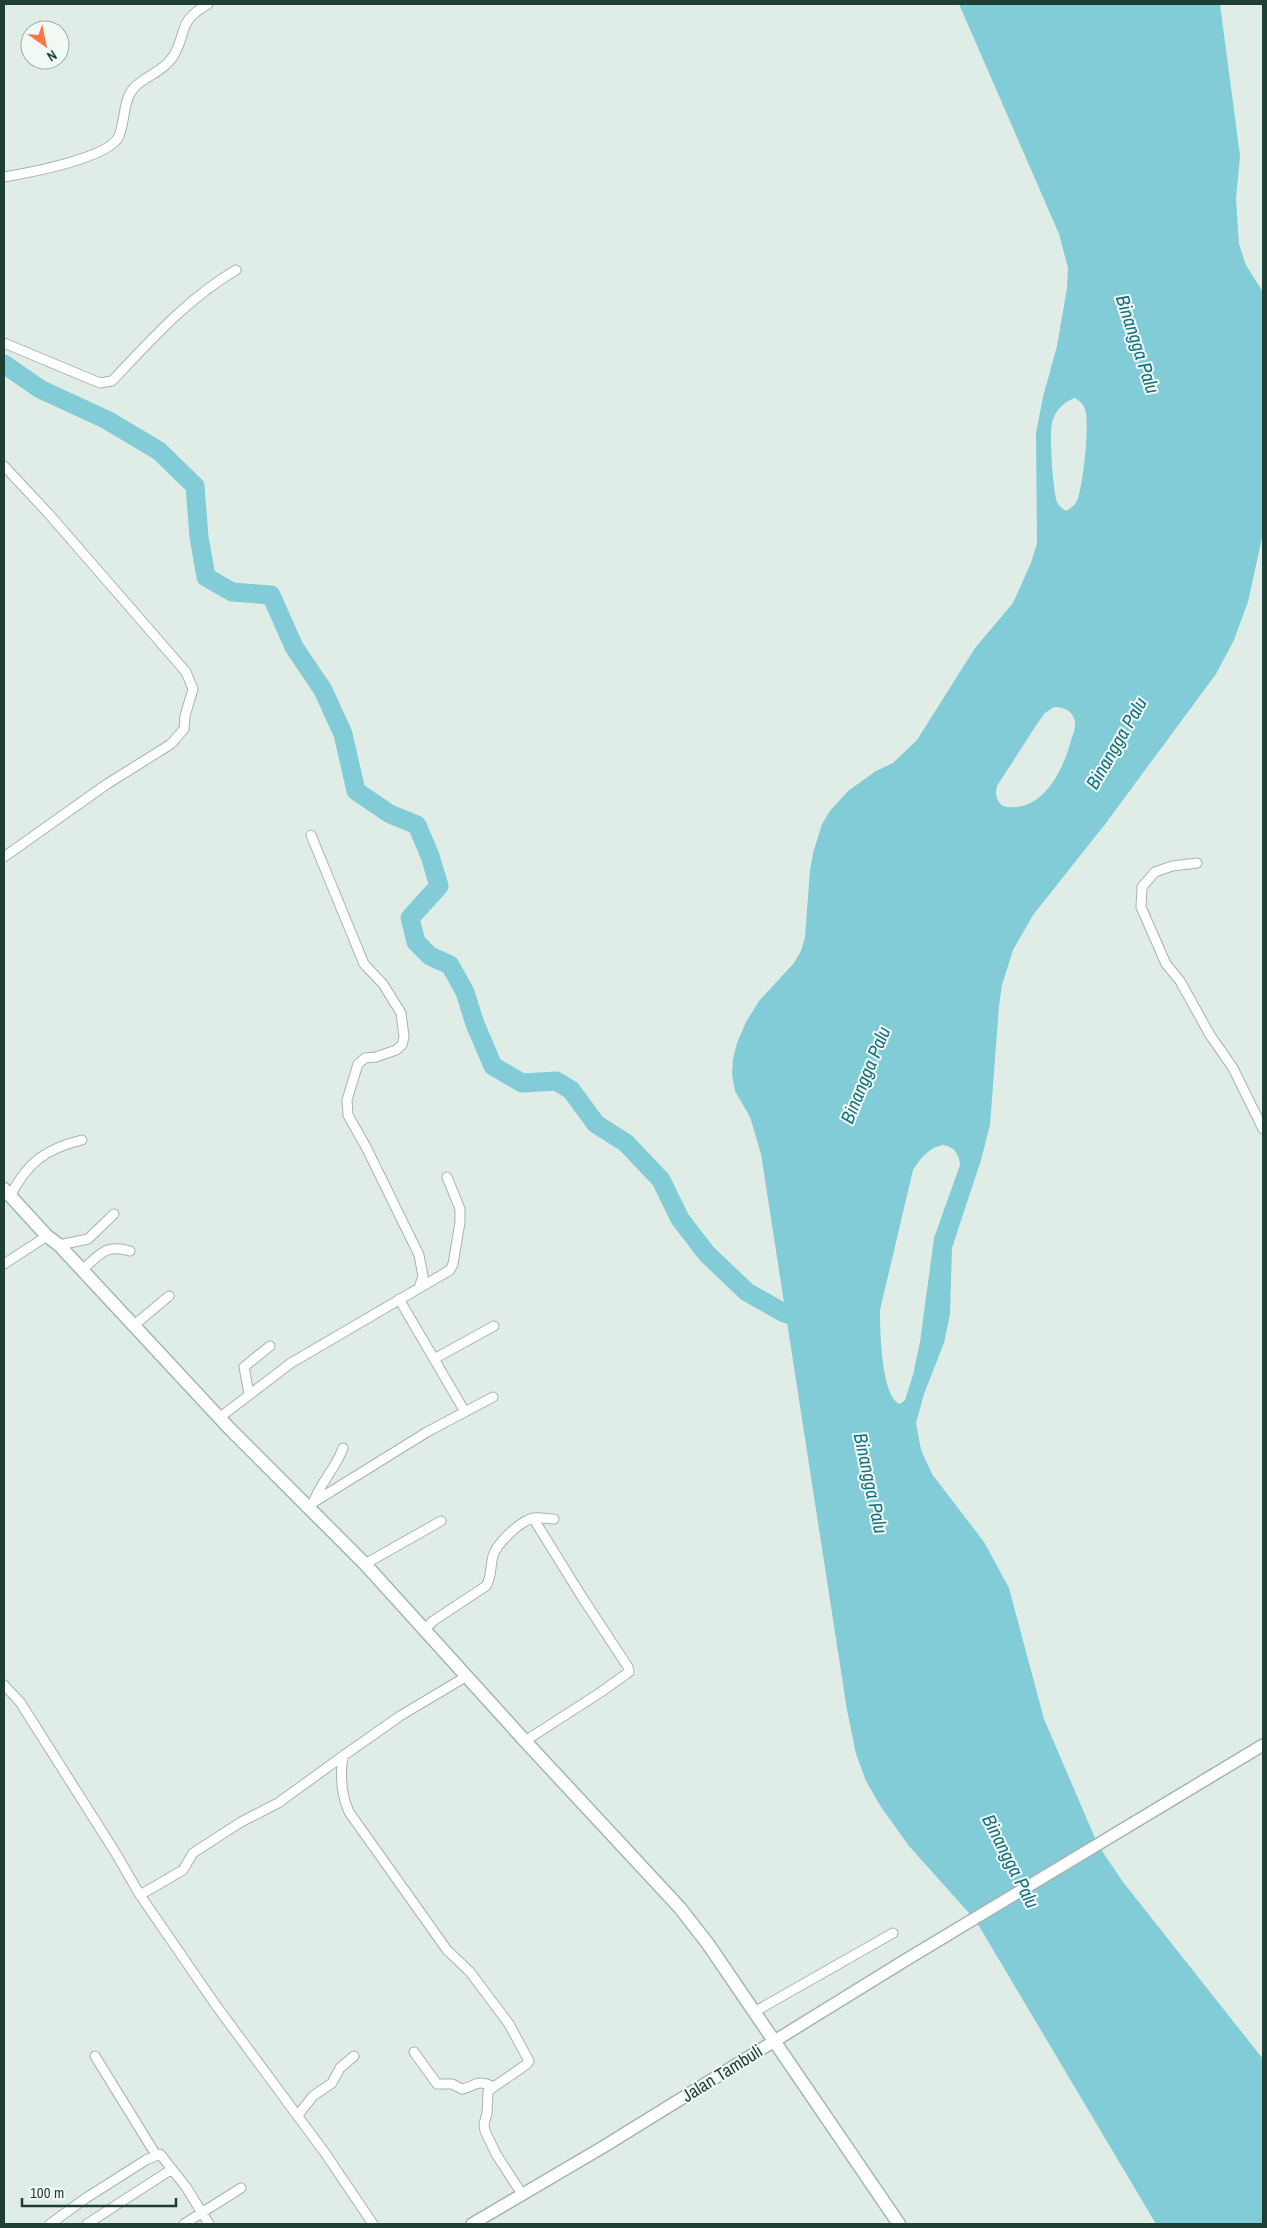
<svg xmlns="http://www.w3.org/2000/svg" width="1267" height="2228" viewBox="0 0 1267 2228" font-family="'Archivo Narrow',sans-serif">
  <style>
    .water { fill: #82ccd8; fill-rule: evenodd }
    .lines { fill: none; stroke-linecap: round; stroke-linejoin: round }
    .river { stroke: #82ccd8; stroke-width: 19 }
    .minor-casing { stroke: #a2b5ae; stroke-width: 11 }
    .tertiary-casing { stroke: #a2b5ae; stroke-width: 14 }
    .secondary-casing { stroke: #9dbaaf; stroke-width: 15 }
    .minor { stroke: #fff; stroke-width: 9 }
    .tertiary { stroke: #fff; stroke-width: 11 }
    .secondary { stroke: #fff; stroke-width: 12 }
    .labels { text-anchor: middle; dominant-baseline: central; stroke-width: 4; stroke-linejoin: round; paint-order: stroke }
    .street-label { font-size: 18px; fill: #1f3f36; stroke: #f1f9f5 }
    .water-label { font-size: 19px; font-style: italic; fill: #137182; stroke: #f1f9f5 }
  </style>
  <rect width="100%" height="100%" fill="#e0ede7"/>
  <path class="water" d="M959 4H1220L1240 156 1236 199 1239 244 1246 265 1263 292V533L1248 602 1234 640 1216 674 1106 823 1033 915 1013 950 1002 985 999 1006 990 1125 981 1160 952 1248 950 1314 944 1343 924 1394 916 1423 921 1450 932 1474 984 1542 1009 1588 1044 1719 1098 1845 1123 1882 1263 2059V2224H1156L976 1921 909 1846 881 1807 866 1781 856 1754 847 1710 761 1154 750 1117 735 1091 732 1074 733 1059 737 1043 746 1022 759 1001 794 963 801 951 805 937 810 870 813 853 822 824 830 811 848 791 876 771 893 763 917 740 975 648 1013 603 1031 563 1037 543 1036 433 1043 397 1057 346 1067 288 1068 268 1059 234ZM1075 398C1080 401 1083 404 1085 409 1090 423 1083 487 1077 501 1074 506 1071 508 1066 511 1062 508 1059 506 1057 502 1053 491 1049 435 1052 423 1055 411 1063 402 1075 398ZM1054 707C1064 707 1072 710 1075 721 1076 728 1072 737 1070 744 1062 773 1040 815 1003 806 996 800 995 795 997 786L1039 721 1045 713ZM943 1145C954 1147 959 1153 960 1165L934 1238 920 1342 913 1375 905 1400 900 1404C881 1397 880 1329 880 1310L913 1170C919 1160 929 1147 943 1145Z"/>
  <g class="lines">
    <path class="river" d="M4 364 40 389 107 420 159 451 195 486 199 537 206 577 232 592 271 595 294 647 323 690 343 734 356 791 390 814 417 825 430 856 439 886 410 918 416 942 430 956 450 965 465 992 475 1024 493 1066 522 1083 556 1081 571 1090 596 1124 626 1143 661 1180 680 1219 707 1254 747 1292 784 1313 807 1320"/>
    <g class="minor-casing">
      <path id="minor" d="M4 177C27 173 110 158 119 136 125 122 123 101 133 89 144 76 164 72 174 55 188 30 177 22 208 4
        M4 343 100 383 112 381C150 341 188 298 236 270
        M4 466 48 513 186 672 193 689 185 716 184 729 171 744 107 784 4 857
        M311 835 364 964 383 984 401 1013 404 1037 402 1045 396 1050 376 1057 365 1058 358 1064 347 1100 348 1115 367 1149 419 1255 423 1276 419 1288
        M1197 863 1172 866 1155 872 1142 887 1141 907 1166 964 1180 981 1210 1035 1233 1068 1263 1129
        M10 1196C28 1162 45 1149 82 1140
        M59 1245 88 1239 114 1214
        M4 1264 47 1236
        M82 1270C101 1254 104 1244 130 1251
        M399 1299 465 1412
        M133 1326 169 1296
        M434 1359 494 1326
        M249 1394 244 1367 270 1346
        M219 1418 291 1363 450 1270 453 1264 460 1222V1209L447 1177
        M314 1501C321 1482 336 1468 343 1448
        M306 1507 427 1432 493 1397
        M365 1564 441 1521
        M424 1630 433 1621 486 1586C492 1577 490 1566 493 1556 497 1543 521 1520 534 1518 540 1517 548 1519 554 1519
        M467 1676 400 1716 343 1756C340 1775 341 1794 349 1812L447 1950 470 1972 509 2024 529 2061 527 2064 488 2091 487 2113 484 2124 485 2131 496 2154 522 2194
        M4 1685 20 1702 115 1852 140 1895 215 2004 325 2153 373 2224
        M525 1741 601 1692 629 1672 628 1667 582 1597 533 1518
        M140 1895 183 1870 193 1853 241 1822 278 1803 343 1756
        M754 2012 893 1933
        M414 2052 437 2084H452L462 2089C476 2086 476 2079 492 2086
        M95 2056 156 2155
        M298 2115 313 2096 332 2083 340 2068 354 2056
        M50 2224 86 2198 146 2160 160 2154 186 2187 209 2224
        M87 2224 172 2169
        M184 2224 241 2188"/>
    </g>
    <g class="tertiary-casing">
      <path id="tertiary" d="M472 2224 603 2147 904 1961 1263 1745"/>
    </g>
    <g class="secondary-casing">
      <path id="secondary" d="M4 1189 47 1236 59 1245 229 1428 365 1564 525 1741 680 1908 708 1944 899 2224"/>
    </g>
    <use href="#minor" class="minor"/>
    <use href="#tertiary" class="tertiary"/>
    <use href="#secondary" class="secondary"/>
  </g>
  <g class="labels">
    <g class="street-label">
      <text transform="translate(722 2073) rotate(-32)">Jalan Tambuli</text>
    </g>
    <g class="water-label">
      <text transform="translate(1138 344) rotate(72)">Binangga Palu</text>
      <text transform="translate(1116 743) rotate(-60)">Binangga Palu</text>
      <text transform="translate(865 1075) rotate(-68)">Binangga Palu</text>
      <text transform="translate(871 1483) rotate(78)">Binangga Palu</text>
      <text transform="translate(1011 1861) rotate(63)">Binangga Palu</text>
    </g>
  </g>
  <rect width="1267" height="2228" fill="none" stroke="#1f3f36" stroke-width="10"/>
  <g transform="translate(45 45) rotate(147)"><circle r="24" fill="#f1f9f5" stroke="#9dafa9"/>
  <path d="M0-4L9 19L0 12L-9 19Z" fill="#ff754c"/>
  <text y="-8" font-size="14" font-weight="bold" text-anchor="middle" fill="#1f3f36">N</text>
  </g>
  <path d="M22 2198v8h154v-8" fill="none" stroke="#1f3f36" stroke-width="2.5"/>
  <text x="30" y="2198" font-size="15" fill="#1f3f36" stroke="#f1f9f5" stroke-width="4" paint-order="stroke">100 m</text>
</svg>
